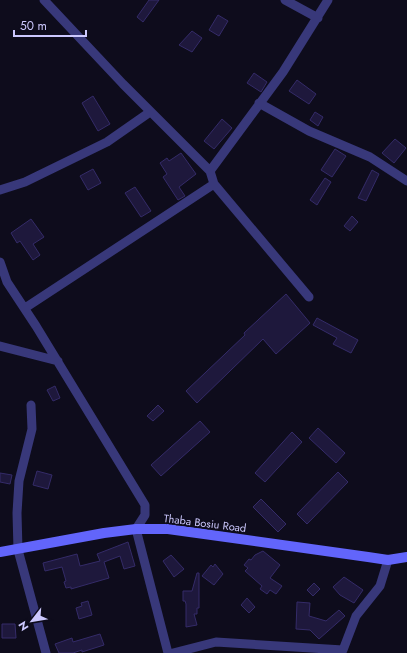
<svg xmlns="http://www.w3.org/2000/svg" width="407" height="653" viewBox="0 0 407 653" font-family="Jost,sans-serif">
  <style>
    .building { fill: #1e183c; stroke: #342b68 }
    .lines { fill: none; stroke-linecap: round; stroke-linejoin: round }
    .street { stroke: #38387a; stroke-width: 9 }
    .secondary { stroke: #6265fb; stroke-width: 10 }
    .labels { text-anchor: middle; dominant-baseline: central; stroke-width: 3.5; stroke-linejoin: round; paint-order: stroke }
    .street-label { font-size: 11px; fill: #ccc8fe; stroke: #0e0c1c }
  </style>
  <rect width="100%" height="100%" fill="#0e0c1c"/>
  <path class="building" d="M149 0H159L143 22 137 17Z
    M218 15 228 21 219 36 209 30Z
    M192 31 202 38 192 52 179 45Z
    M254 73 267 82 261 92 247 83Z
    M297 80 316 94 309 104 289 91Z
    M93 96 110 124 98 131 82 103Z
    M315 112 323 117 318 126 310 120Z
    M222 119 232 128 214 149 204 141Z
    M395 139 406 148 394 163 382 153Z
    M335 149 346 156 332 177 321 170Z
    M181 153 196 174 179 187 185 196 178 200 163 177 167 174 160 163 167 158 169 161Z
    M93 169 101 183 88 190 80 176Z
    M372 170 379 174 366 201 358 198Z
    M325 178 331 182 317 205 310 200Z
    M135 187 151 211 141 217 125 193Z
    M352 216 358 222 350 231 344 226Z
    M31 219 44 237 33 244 40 255 33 260 20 241 17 243 11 233Z
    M286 294 310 323 276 354 263 339 197 403 186 391 245 335 244 333Z
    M317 318 358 340 351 353 333 344 337 338 313 325Z
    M55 386 60 398 53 401 47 390Z
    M158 405 164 411 153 421 147 416Z
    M200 421 210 432 161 476 151 465Z
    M318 428 345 453 336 463 309 438Z
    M292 432 302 442 265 482 255 473Z
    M37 471 52 475 48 489 33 485Z
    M338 472 348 482 307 524 297 514Z
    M0 473 12 475 10 484 0 482Z
    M261 499 286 524 278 532 253 507Z
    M128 542 135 566 124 569 120 556 104 562 109 578 71 589V587L66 588 64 582 66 581 62 567 45 571 43 563 77 554 80 566 100 561 97 554Z
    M263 551 280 565 270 578 282 586 276 594 270 590 267 594 260 589 262 586 245 571 248 568 244 565 249 559 251 560 255 555Z
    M171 555 184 569 174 577 163 561Z
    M215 564 223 574 214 585 202 576 211 565 213 567Z
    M197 573H199V608H197V614H194L197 625 186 627V604L185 601H183V591H192Z
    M344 577 363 590 354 603 340 595 333 587Z
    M314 583 320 589 313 596 307 590Z
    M247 598 255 607 249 613 241 605Z
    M88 601 92 615 79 619 76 608 82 606 81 603Z
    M297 602 310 603 309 616 326 621 339 610 345 616 319 639 310 630 296 629Z
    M2 624H15L16 638H2Z
    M100 634 104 645 82 652V650L73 653H59L55 644 72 638 73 642Z"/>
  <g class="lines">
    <path class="street" d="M44 0 123 84 210 171 214 184 309 297
      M285 0 318 18
      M259 103 309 131 370 157 407 181
      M210 171 283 72 328 0
      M0 190 25 182 107 142 150 112
      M0 262 7 282 36 326 145 505V515L136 529 168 653
      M25 308 214 184
      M0 346 58 361
      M31 405 32 429 19 481 17 513 18 550 46 653
      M173 653 216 642 343 650 356 616 380 586 388 560"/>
    <path class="secondary" d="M0 552 104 533 136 529H168L368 557 388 560 407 557"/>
  </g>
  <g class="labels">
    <g class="street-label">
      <text transform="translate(205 523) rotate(7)">Thaba Bosiu Road</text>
    </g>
  </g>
  <g transform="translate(32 621) rotate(239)" stroke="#0e0c1c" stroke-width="3" paint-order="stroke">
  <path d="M0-3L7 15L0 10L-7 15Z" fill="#ccc8fe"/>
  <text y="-6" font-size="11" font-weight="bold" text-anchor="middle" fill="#ccc8fe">N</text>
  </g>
  <path d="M14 30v6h72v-6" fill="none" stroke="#ccc8fe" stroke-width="2"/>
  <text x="20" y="30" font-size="12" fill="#ccc8fe" stroke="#0e0c1c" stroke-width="3" paint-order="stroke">50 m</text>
</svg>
